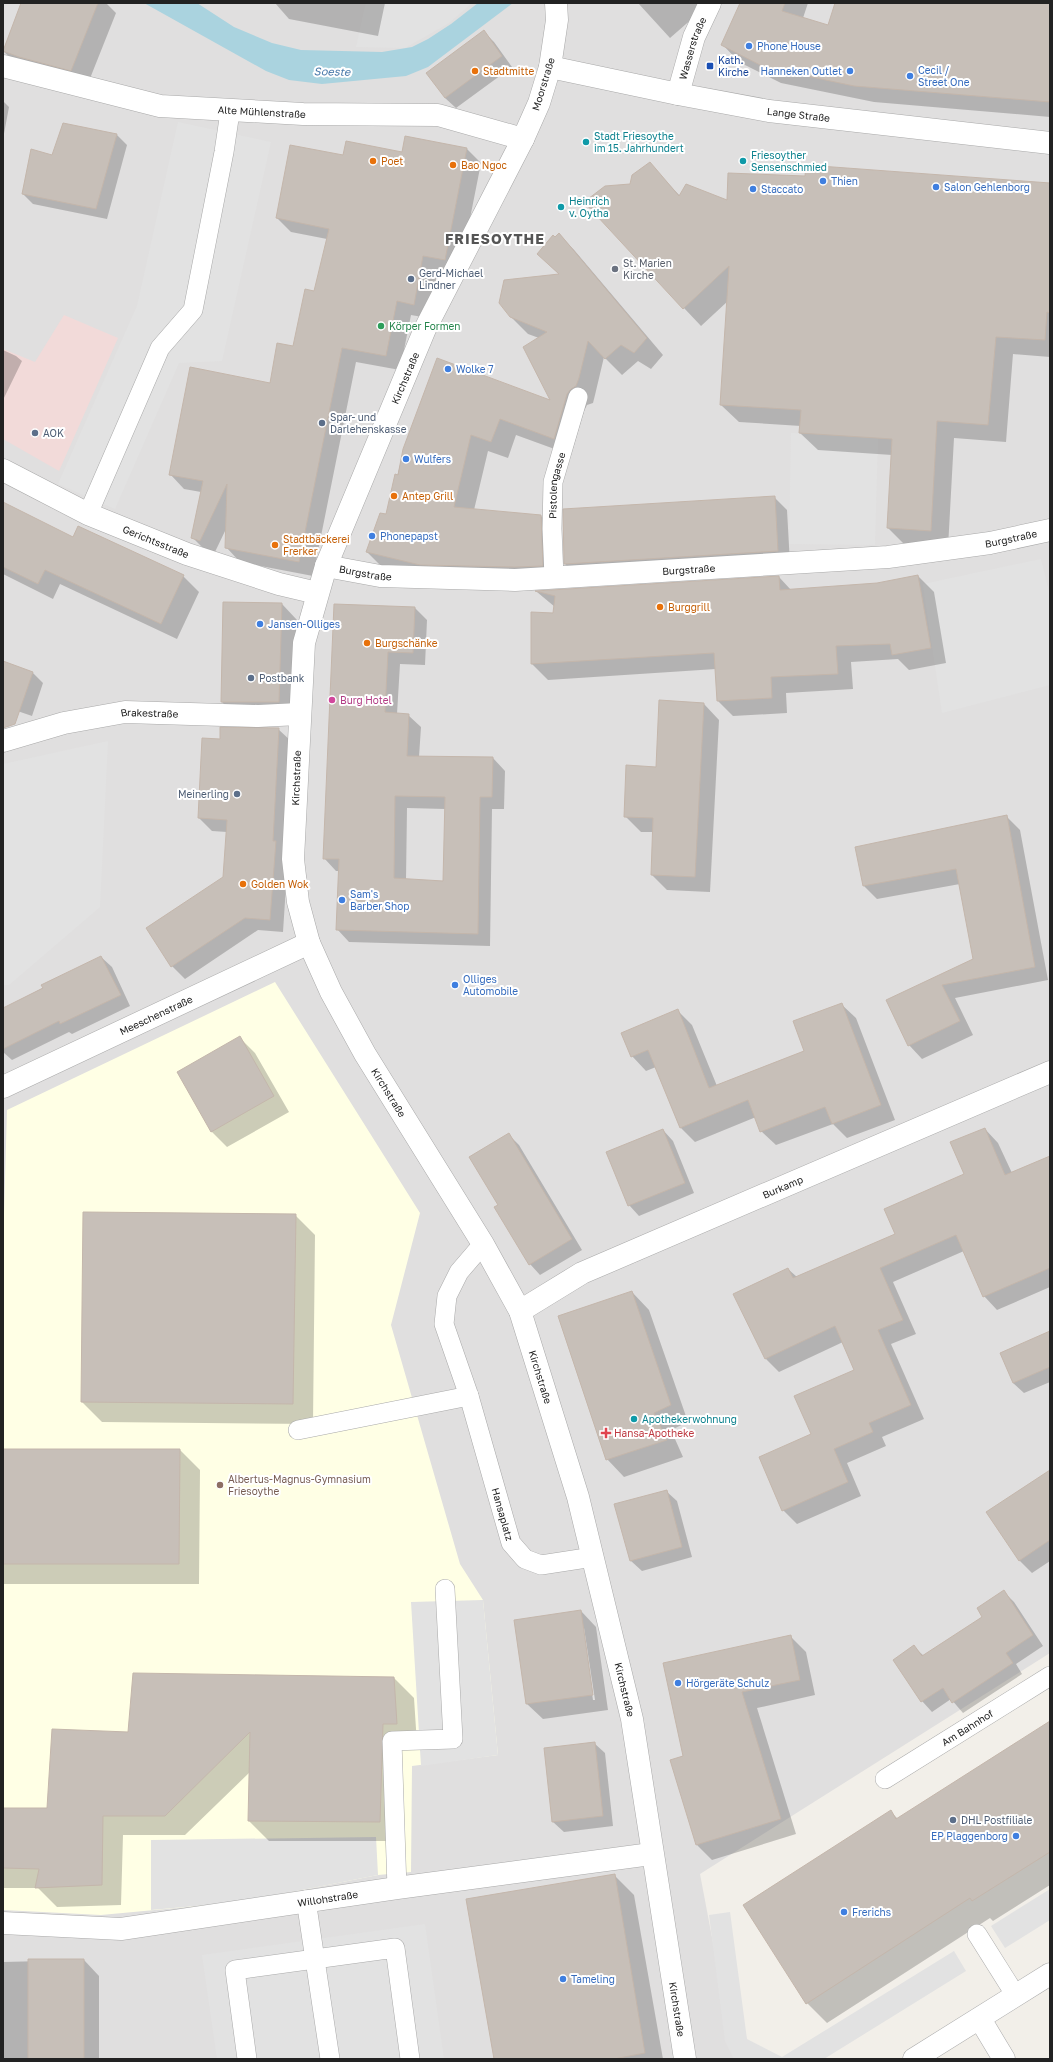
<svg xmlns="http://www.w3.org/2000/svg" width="1053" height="2062" viewBox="0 0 1053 2062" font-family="'Golos Text',sans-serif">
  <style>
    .residential { fill: #e0dfdf }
    .commercial { fill: #f2dad9 }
    .education { fill: #ffffe5 }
    .parking { fill: #e2e2e2 }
    .water { fill: #aad3df }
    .shadow { fill: #0003; fill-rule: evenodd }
    .building { fill: #c7bfb8; stroke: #c4b6ab; fill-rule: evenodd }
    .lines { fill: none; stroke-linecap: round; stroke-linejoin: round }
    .service-casing { stroke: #a9a9a9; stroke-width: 20 }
    .minor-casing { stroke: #a9a9a9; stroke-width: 23 }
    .tertiary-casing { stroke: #a9a9a9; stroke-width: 23 }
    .service { stroke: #fff; stroke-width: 19 }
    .minor { stroke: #fff; stroke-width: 22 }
    .tertiary { stroke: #fff; stroke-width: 22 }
    .shop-dot { fill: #3f7fe0; stroke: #fff; stroke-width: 1.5 }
    .transit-dot { fill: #1a4fb4; stroke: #fff; stroke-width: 1.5 }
    .food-dot { fill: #e8710a; stroke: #fff; stroke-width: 1.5 }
    .culture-dot { fill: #0f9aa8; stroke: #fff; stroke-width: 1.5 }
    .worship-dot { fill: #6b7280; stroke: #fff; stroke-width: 1.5 }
    .service-dot { fill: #5c6f8a; stroke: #fff; stroke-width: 1.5 }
    .leisure-dot { fill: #2e9e5b; stroke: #fff; stroke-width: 1.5 }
    .hotel-dot { fill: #d1479c; stroke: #fff; stroke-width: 1.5 }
    .health-dot { fill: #e0444e; stroke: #fff; stroke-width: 1.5 }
    .education-dot { fill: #8d6e63; stroke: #fff; stroke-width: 1.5 }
    .labels { text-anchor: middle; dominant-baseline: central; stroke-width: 4; stroke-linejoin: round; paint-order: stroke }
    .shop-label { font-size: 10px; fill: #366cbe; stroke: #fff; text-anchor: start }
    .street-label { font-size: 10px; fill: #222; stroke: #fff }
    .transit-label { font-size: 10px; fill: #164399; stroke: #fff; text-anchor: start }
    .food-label { font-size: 10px; fill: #c56008; stroke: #fff; text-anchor: start }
    .culture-label { font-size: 10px; fill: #0d838f; stroke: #fff; text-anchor: start }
    .worship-label { font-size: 10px; fill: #5b616d; stroke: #fff; text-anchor: start }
    .service-label { font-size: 10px; fill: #4e5e75; stroke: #fff; text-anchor: start }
    .leisure-label { font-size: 10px; fill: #27864d; stroke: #fff; text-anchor: start }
    .hotel-label { font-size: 10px; fill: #b23c85; stroke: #fff; text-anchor: start }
    .health-label { font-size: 10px; fill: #be3a42; stroke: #fff; text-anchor: start }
    .education-label { font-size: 10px; fill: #785e54; stroke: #fff; text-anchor: start }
    .water-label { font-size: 11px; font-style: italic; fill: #4a7aab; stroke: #fff }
    .district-label { font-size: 14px; font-weight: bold; letter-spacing: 1px; fill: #555; stroke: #fff }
  </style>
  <rect width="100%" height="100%" fill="#f2efe9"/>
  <path class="residential" d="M3 3H1050V1653L700 1874 735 2059H3Z"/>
  <path class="commercial" d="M64 315 118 338 59 471 3 439V349L35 362Z"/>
  <path class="education" d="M275 982 420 1213 391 1325 460 1564 483 1600 498 1755 412 1766 411 1872 378 1875 241 1902 101 1915 3 1910V1249L7 1110Z"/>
  <path class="parking" d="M366 3H472L449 23 405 48 356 47Z
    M178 122 271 142 222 361 179 363 115 509 58 484 137 306Z
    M791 433 878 436 875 545 789 544Z
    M1041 559 1050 596V685L942 713 923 584Z
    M108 741 100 907 9 985H3V764Z
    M483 1600 498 1755 421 1766 411 1602Z
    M376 1837 378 1875 241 1902 151 1910V1840Z
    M1050 1889V1920L1005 1948 991 1926Z
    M730 1912 747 2039 782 2057 954 1951 966 1971 824 2059H734L725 2041 709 1915Z
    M425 1924 444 2059H217L202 1955Z"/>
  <path class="water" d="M144 3H197L234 27 272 43 301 50 382 52 412 47 428 39 451 24 478 3H513L428 67 406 76 322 84 289 80 266 71Z"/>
  <path class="shadow" d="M22 3H106L116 13 87 86 19 66 3 51Z
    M275 3H385L378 36 289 19Z
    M638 3H708L709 4 670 38Z
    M741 3H808L803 18 829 27 836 3H1050V117L874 102 781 83 739 62 723 45Z
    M484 32 494 42 512 67 456 108 445 98Z
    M3 101 9 107 3 139Z
    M117 135 127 145 107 219 33 204 23 194Z
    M406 137 467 149 481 163 459 274 438 270 428 318 411 315 400 370 356 362 313 576 240 562 226 547V529L214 554 207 552 192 537 201 492 184 489 170 474 270 384 294 347 315 292 327 239 291 232 277 218 344 156 403 153Z
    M649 163 680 196 728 202 806 177 807 166 1050 184V357L1013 354 1006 442 954 438 948 548 905 545 888 528 892 455 818 450 800 433 801 426 739 422 721 405 728 301 701 326 684 308 631 185Z
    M559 234 575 251 663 355 651 369 638 361 622 375 604 357 595 395 593 403 587 405 584 411 571 455 516 435 508 458 488 451 474 510 541 516 558 533 559 582 383 568 367 552 387 515 404 450 552 402 539 338 528 334 511 317 560 275 538 254Z
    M3 350 16 356 22 361 3 400Z
    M774 497 787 510 790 564 578 577 565 564 564 510Z
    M3 503 74 538 183 576 199 592 177 639 60 584 53 599 3 574Z
    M918 576 934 592 946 663 909 670 898 659 851 662 853 689 786 693 787 713 733 716 718 701 716 669 548 680 532 664V613L554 615 555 607 537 592 779 577 791 590 877 584Z
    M282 604 297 620 295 718H237L222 702Z
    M335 606 415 608 427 620 425 665 400 664 397 714 408 715 421 727 419 757 493 758 505 771 504 809H492L490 946 349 942 337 929 339 871H336L324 858ZM407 808 445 809 444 882 406 880Z
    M3 662 33 673 43 683 32 716 3 706Z
    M704 704 719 720 710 892 667 890 652 875 654 832H641L625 816 657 768Z
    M278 729 291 741 288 855 283 932 258 930 185 979 172 966 224 877 227 832 212 831 199 818 221 740Z
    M1006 816 1020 830 1048 980 955 998 973 1035 922 1059 909 1045 888 1001 974 959 960 884 877 899 864 886Z
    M101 957 112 967 130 1006 72 1034 69 1032 12 1060 3 1052V1009Z
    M841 1004 856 1018 895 1120 847 1138 833 1124 776 1145 761 1131 756 1117 695 1142 680 1127 656 1067 646 1071 632 1056 677 1010 692 1025 717 1086 805 1051Z
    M240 1038 255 1053 289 1112 227 1147 211 1131Z
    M985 1129 998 1143 1012 1173 1050 1157V1287L997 1310 984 1296 964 1251 893 1282 916 1334 891 1344 924 1419 882 1437 886 1446 847 1463 861 1496 797 1524 783 1510 812 1435 855 1370 843 1342 779 1372 766 1359 735 1294 788 1269 797 1277 896 1235 965 1175Z
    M663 1130 673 1141 694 1193 639 1216 629 1205Z
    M509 1135 519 1145 582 1250 540 1275 530 1264 499 1205Z
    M295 1215 315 1235 313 1424 102 1422 82 1402Z
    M632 1292 649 1310 688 1422 671 1430 683 1457 624 1477 607 1459Z
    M1050 1333V1382L1024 1393 1013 1383Z
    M3 1450H180L200 1470 199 1584H3Z
    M1050 1471V1561L1032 1573 1019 1560Z
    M666 1491 677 1501 692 1557 642 1571 631 1561 615 1505Z
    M1004 1592 1014 1602 1043 1646 1016 1664 1022 1674 963 1713 951 1699 932 1712 922 1701 894 1660 914 1647 924 1656 983 1617Z
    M581 1611 596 1627 608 1710 543 1719 527 1704ZM582 1628H584L595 1700H593Z
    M790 1636 806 1652 815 1695 757 1708 796 1834 712 1860 697 1845 684 1757Z
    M394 1678 414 1698 417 1744H402L400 1841H269L249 1821 250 1772 185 1835H123L121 1905 57 1907 38 1888H3V1809H48L129 1733Z
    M1050 1722V1885L993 1921 990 1918 827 2023 807 2003 890 1811 898 1819Z
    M594 1743 605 1753 613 1826 564 1832 553 1822Z
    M614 1875 634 1895 663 2059H495Z
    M84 1960 99 1976V2059H3V1962Z"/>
  <path class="building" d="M21 3H98L71 71 19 57 3 51Z
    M740 3H785L782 11 828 25 835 3H1050V102L854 86 764 67 721 45Z
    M484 30 502 56 445 98 426 73Z
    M63 123 117 134 96 209 22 194 31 149 52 155Z
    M405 136 467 148 445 260 423 256 414 305 397 301 386 356 342 348 299 562 225 548 227 484 200 541 191 538 203 481 169 475 190 367 270 383 277 343 293 346 305 289 314 291 329 229 276 218 290 145 343 155 346 141 402 152Z
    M650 162 679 196 686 184 727 200 728 173 805 176 806 165 1050 183V313L1047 312 1045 340 996 337 988 425 937 421 931 531 887 528 892 439 799 433 801 410 720 405 729 266 683 309 584 202 605 186 630 184 632 175Z
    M559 233 647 338 634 353 621 345 605 359 588 341 579 378 576 386 571 389 567 394 554 439 500 419 491 442 471 435 454 507 541 515 543 566 515 567 420 565 366 552 380 513 386 514 395 474 398 475 403 449 437 358 550 400 523 347 547 332 510 317 499 303 504 280 559 274 537 254 553 235 555 237Z
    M775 496 778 551 564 564 563 509Z
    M3 502 73 537 78 526 184 575 161 624 45 570 38 584 3 567Z
    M918 575 931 648 892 655 890 644 836 646 838 674 771 677 772 698 717 701 714 653 531 664V612L553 613 555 596 535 591 779 576 780 590 877 583Z
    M223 602 282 603 279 702H221Z
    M334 604 415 607 413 653 388 652 385 712 409 714 407 756 493 757 492 797H480L478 934 336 930 339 859H323ZM395 796 445 797 443 881 394 878Z
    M3 661 33 672 15 724 3 728Z
    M659 700 704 703 695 877 651 875 653 818 624 817 626 765 656 767Z
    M220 727 279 728 273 841H276L270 920 245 918 171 967 146 928 223 877 227 820 198 818 202 738 220 739Z
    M1007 815 1035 967 942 985 960 1021 908 1046 886 1000 973 959 956 869 863 886 855 847Z
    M101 956 121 995 60 1024 59 1021 3 1049V1008L43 988 41 985Z
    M842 1003 881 1105 832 1124 825 1107 760 1132 748 1100 680 1128 648 1050 631 1057 621 1033 678 1009 709 1088 804 1051 793 1021Z
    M240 1036 274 1096 211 1132 177 1072Z
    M985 1128 1005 1175 1050 1156V1268L983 1297 956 1235 880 1268 903 1320 878 1330 911 1405 869 1423 873 1432 834 1449 848 1482 782 1511 759 1457 811 1434 794 1396 854 1370 835 1326 765 1359 733 1294 788 1268 793 1278 895 1234 884 1209 964 1174 950 1142Z
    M663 1129 685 1183 628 1206 606 1152Z
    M509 1133 572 1239 529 1265 494 1207 498 1205 469 1157Z
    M83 1212 296 1214 293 1404 81 1402Z
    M632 1291 671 1405 654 1413 667 1440 606 1460 558 1316Z
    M1050 1331V1367L1013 1383 1000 1353Z
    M3 1449H180L179 1564H3Z
    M1050 1470V1540L1019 1561 986 1512Z
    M667 1490 682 1547 630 1561 614 1504Z
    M1004 1590 1033 1635 1006 1653 1013 1663 952 1703 943 1688 921 1702 893 1660 914 1645 922 1656 982 1617 977 1608Z
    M581 1610 593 1695 526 1704 514 1620Z
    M791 1635 800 1680 742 1692 781 1819 696 1845 670 1760 683 1756 663 1663Z
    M133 1673 394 1677 397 1724H383L380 1822 248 1821 250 1732 165 1816H103L102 1885 35 1888 39 1869 3 1868V1808H47L52 1729 128 1732Z
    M1050 1721V1852L972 1901 970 1898 806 2004 743 1905 891 1810 896 1819Z
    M595 1742 603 1816 552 1822 544 1748Z
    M615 1874 645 2053 614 2059H494L466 1899Z
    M28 1959H84V2059H28Z"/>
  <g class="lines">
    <g class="service-casing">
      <g id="service">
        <path d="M88 514 160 348 193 310 224 152 230 112"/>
        <path id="s1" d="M554 577 552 529 553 482 578 397"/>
        <path id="s2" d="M483 1244 459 1272 447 1296 444 1324 469 1396 511 1543 525 1559 541 1565 593 1557"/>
        <path d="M298 1430 469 1396"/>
        <path id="s3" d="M885 1779 1050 1676"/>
        <path d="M397 1888 392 1741 453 1739 445 1589"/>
        <path d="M306 1900 330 2059"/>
        <path d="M977 1934 1016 1996"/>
        <path d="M247 2059 235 1970 395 1948 410 2059"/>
      </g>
    </g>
    <g class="minor-casing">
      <g id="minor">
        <path id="s4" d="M3 66 160 106 303 114 438 115 523 139"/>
        <path id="s5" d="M678 94 694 37 710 3"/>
        <path id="s6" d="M3 470 88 514 187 554 279 584 317 593"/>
        <path id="s7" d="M326 566 380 576 515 580 888 557 990 543 1050 530"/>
        <path id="s8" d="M3 741 64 723 125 712 258 716 299 714"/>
        <path id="s9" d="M3 1087 309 943"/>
        <path id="s10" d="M520 1311 582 1273 1050 1072"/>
        <path id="s11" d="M3 1923 121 1929 397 1888 651 1854"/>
        <path d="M980 2019 1004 2059"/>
        <path d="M914 2059 1050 1974"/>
      </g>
    </g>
    <g class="tertiary-casing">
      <g id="tertiary">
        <path id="s12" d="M556 3 557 20 550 67 539 103 523 139 425 329 326 566 304 643 293 859 298 902 309 943 331 992 365 1054 483 1244 520 1311 578 1497 632 1719 685 2059"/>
        <path id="s13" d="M550 67 678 94 769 111 1050 143"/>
      </g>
    </g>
    <use href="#service" class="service"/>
    <use href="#minor" class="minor"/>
    <use href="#tertiary" class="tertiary"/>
  </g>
  <g class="shop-dot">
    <circle cx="749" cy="46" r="4"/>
    <circle cx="850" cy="71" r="4"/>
    <circle cx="910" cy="76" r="4"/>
    <circle cx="823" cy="181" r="4"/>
    <circle cx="936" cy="187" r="4"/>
    <circle cx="753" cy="189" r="4"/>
    <circle cx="448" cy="369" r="4"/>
    <circle cx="406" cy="459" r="4"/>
    <circle cx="372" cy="536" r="4"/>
    <circle cx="260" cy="624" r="4"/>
    <circle cx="342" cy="900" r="4"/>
    <circle cx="455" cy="985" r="4"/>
    <circle cx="678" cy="1683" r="4"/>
    <circle cx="1016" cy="1836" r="4"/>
    <circle cx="844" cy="1912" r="4"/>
    <circle cx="563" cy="1979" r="4"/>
  </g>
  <rect class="transit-dot" x="706" y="62" width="8" height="8" rx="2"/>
  <g class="food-dot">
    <circle cx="475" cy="71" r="4"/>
    <circle cx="373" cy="161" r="4"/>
    <circle cx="453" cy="165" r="4"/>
    <circle cx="394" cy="496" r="4"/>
    <circle cx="275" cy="545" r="4"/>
    <circle cx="660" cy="607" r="4"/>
    <circle cx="367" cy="643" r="4"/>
    <circle cx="243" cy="884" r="4"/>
  </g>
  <g class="culture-dot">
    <circle cx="586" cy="142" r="4"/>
    <circle cx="743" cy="161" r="4"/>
    <circle cx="561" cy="207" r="4"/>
    <circle cx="634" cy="1419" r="4"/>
  </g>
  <circle class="worship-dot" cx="615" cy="269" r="4"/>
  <g class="service-dot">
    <circle cx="411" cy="279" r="4"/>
    <circle cx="322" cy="423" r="4"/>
    <circle cx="35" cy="433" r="4"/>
    <circle cx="251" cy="678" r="4"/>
    <circle cx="237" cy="794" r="4"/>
    <circle cx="953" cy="1820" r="4"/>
  </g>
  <circle class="leisure-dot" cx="381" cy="326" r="4"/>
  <circle class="hotel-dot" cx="332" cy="700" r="4"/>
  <path class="health-dot" d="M604 1427h4v4h4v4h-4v4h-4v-4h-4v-4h4z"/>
  <circle class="education-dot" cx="220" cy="1485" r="4"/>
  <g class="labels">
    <g class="shop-label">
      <text x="757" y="46">Phone House</text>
      <text x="918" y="70">Cecil /<tspan x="918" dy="12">Street One</tspan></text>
      <text x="842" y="71" text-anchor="end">Hanneken Outlet</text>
      <text x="831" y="181">Thien</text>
      <text x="944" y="187">Salon Gehlenborg</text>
      <text x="761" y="189">Staccato</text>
      <text x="456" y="369">Wolke 7</text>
      <text x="414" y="459">Wulfers</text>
      <text x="380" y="536">Phonepapst</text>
      <text x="268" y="624">Jansen-Olliges</text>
      <text x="350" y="894">Sam's<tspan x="350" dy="12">Barber Shop</tspan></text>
      <text x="463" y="979">Olliges<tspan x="463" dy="12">Automobile</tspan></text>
      <text x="686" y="1683">Hörgeräte Schulz</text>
      <text x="1008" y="1836" text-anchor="end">EP Plaggenborg</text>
      <text x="852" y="1912">Frerichs</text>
      <text x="571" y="1979">Tameling</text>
    </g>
    <g class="street-label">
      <text stroke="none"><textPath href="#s5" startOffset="48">Wasserstraße</textPath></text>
      <text transform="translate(543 84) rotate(-73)">Moorstraße</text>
      <text stroke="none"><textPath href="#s4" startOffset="264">Alte Mühlenstraße</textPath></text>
      <text stroke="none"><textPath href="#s13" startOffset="253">Lange Straße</textPath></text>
      <text transform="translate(405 378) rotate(-67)">Kirchstraße</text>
      <text stroke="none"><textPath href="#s1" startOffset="92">Pistolengasse</textPath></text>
      <text stroke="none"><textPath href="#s7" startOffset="688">Burgstraße</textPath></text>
      <text stroke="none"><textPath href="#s6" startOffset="169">Gerichtsstraße</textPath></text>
      <text stroke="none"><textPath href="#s7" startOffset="364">Burgstraße</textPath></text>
      <text stroke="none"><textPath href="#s7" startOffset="40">Burgstraße</textPath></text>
      <text stroke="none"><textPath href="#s8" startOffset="150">Brakestraße</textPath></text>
      <text transform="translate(296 778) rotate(-88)">Kirchstraße</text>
      <text stroke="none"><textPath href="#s9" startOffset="169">Meeschenstraße</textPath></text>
      <text stroke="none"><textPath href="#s12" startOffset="1164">Kirchstraße</textPath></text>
      <text stroke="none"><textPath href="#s10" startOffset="291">Burkamp</textPath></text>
      <text stroke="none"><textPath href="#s12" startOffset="1488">Kirchstraße</textPath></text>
      <text stroke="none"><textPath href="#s2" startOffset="291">Hansaplatz</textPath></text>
      <text stroke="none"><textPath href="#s12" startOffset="1812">Kirchstraße</textPath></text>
      <text stroke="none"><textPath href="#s3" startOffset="97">Am Bahnhof</textPath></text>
      <text stroke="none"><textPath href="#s11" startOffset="327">Willohstraße</textPath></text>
      <text stroke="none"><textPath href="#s12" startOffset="2136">Kirchstraße</textPath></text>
    </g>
    <g class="transit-label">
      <text x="718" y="60">Kath.<tspan x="718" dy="12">Kirche</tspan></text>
    </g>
    <g class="food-label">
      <text x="483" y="71">Stadtmitte</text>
      <text x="381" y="161">Poet</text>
      <text x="461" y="165">Bao Ngoc</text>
      <text x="402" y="496">Antep Grill</text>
      <text x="283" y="539">Stadtbäckerei<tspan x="283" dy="12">Frerker</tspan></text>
      <text x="668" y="607">Burggrill</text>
      <text x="375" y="643">Burgschänke</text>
      <text x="251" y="884">Golden Wok</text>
    </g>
    <g class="culture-label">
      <text x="594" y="136">Stadt Friesoythe<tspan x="594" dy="12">im 15. Jahrhundert</tspan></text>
      <text x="751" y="155">Friesoyther<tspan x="751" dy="12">Sensenschmied</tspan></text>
      <text x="569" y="201">Heinrich<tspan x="569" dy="12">v. Oytha</tspan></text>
      <text x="642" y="1419">Apothekerwohnung</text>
    </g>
    <g class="worship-label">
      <text x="623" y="263">St. Marien<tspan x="623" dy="12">Kirche</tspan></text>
    </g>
    <g class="service-label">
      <text x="419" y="273">Gerd-Michael<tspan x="419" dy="12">Lindner</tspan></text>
      <text x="330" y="417">Spar- und<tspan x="330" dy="12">Darlehenskasse</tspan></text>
      <text x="43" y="433">AOK</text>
      <text x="259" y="678">Postbank</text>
      <text x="229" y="794" text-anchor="end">Meinerling</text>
      <text x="961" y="1820">DHL Postfiliale</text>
    </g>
    <g class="leisure-label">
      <text x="389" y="326">Körper Formen</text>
    </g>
    <g class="hotel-label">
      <text x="340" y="700">Burg Hotel</text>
    </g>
    <g class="health-label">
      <text x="614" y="1433">Hansa-Apotheke</text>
    </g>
    <g class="education-label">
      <text x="228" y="1479">Albertus-Magnus-Gymnasium<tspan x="228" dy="12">Friesoythe</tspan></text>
    </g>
    <g class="water-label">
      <text transform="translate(332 71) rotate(1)">Soeste</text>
    </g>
    <g class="district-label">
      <text x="495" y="238">FRIESOYTHE</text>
    </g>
  </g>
  <rect width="1053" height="2062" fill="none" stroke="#222222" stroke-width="8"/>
</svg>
